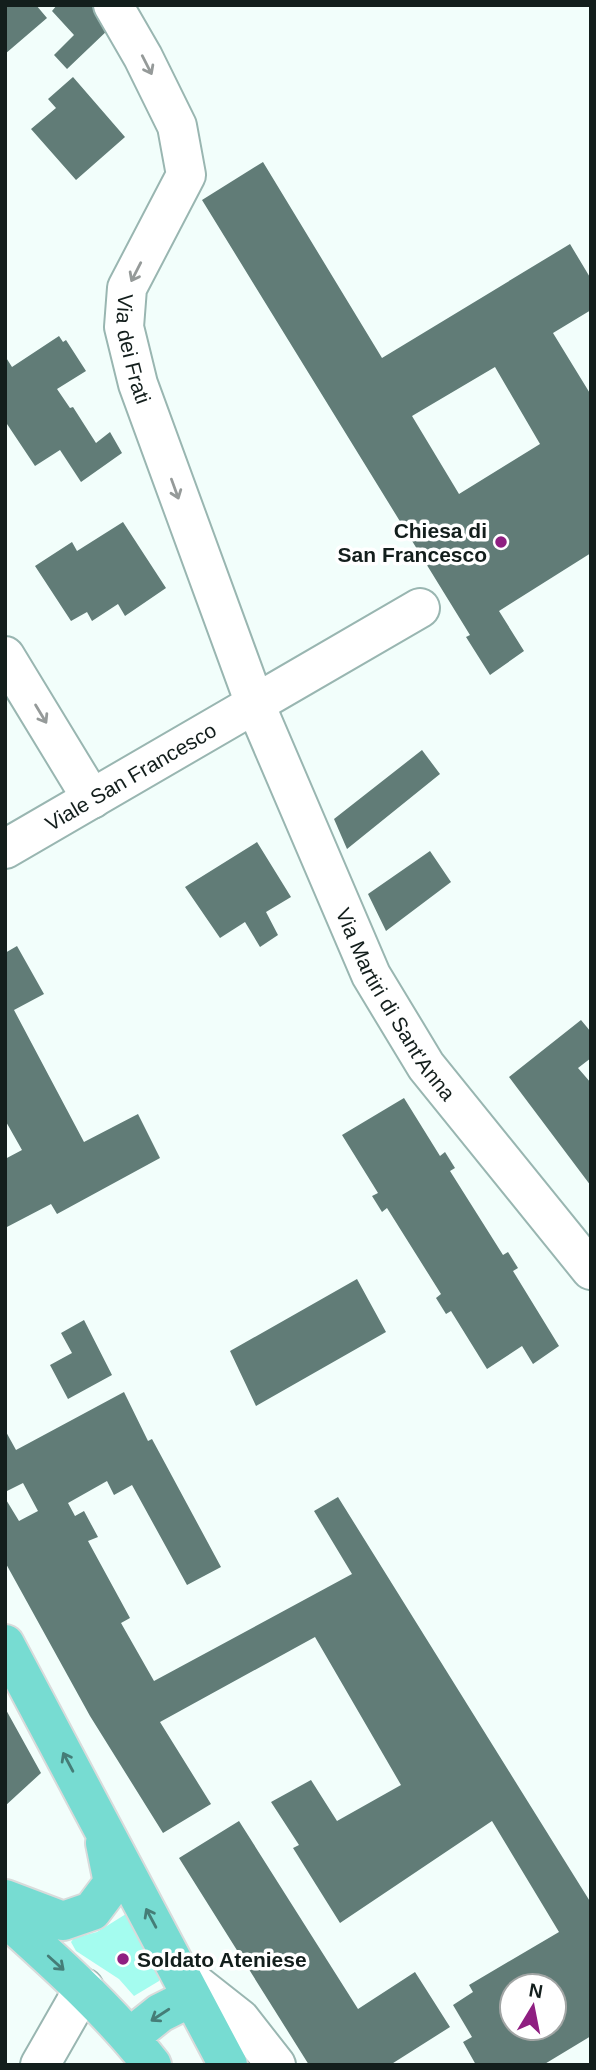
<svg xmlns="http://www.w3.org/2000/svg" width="596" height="2070" viewBox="0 0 596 2070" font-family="Arial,sans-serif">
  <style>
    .green { fill: #a4fcef }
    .building { fill: #617c77; fill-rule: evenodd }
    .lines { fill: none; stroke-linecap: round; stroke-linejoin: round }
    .minor-casing { stroke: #99b6b1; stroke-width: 42 }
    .major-casing { stroke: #d9dbdb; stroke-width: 42 }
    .minor { stroke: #fff; stroke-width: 38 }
    .major { stroke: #77dcd2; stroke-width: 38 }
    .oneway { stroke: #959a99 }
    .oneway2 { stroke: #457d77 }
    .poi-dot { fill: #8f1f81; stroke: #fff; stroke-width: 2.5 }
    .labels { text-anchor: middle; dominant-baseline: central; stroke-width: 7; stroke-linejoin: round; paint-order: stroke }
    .street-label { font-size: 21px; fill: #131e1c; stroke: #fff }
    .poi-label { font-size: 21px; font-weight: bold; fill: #131e1c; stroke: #fff; text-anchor: end }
  </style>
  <rect width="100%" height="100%" fill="#f2fefb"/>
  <path class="green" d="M126 1914 161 1975 159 1981 134 1996 119 1979 76 1951 71 1942 74 1938 97 1932Z"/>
  <path class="building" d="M5 5H36L47 18 5 54Z
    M57 5H92L111 27 67 69 54 55 74 35 52 11Z
    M73 77 125 137 76 180 31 129 56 108 48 99Z
    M263 162 382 358 570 244 591 279V310L553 333 591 395V553L499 611 524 651 490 675 466 637 470 635 202 200ZM495 367 540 444 459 494 412 416Z
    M59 336 63 342 66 340 86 371 57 389 70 408 73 407 96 443 110 432 122 453 81 482 60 450 35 466 5 421V356L12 367Z
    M123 522 166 588 125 616 118 604 92 621 87 612 71 621 35 566 72 542 77 551Z
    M422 750 440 774 347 849 334 819Z
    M257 842 291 897 266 912 278 935 260 947 245 922 220 938 185 887Z
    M430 851 451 882 386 931 368 894Z
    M17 946 44 994 14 1010 84 1142 138 1114 160 1158 57 1214 51 1204 5 1228V1159L22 1150 5 1120V953Z
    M581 1020 591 1032V1058L578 1068 591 1083V1186L509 1077Z
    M404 1098 440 1156 445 1152 455 1168 450 1171 503 1255 508 1252 518 1268 513 1271 559 1346 533 1364 522 1346 487 1369 451 1311 446 1314 436 1298 441 1294 387 1208 382 1212 372 1196 378 1193 342 1135Z
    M357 1279 386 1332 256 1406 230 1351Z
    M84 1320 112 1375 68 1399 50 1365 72 1353 61 1333Z
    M124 1392 148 1441 152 1439 221 1567 187 1585 132 1485 114 1495 107 1481 68 1503 75 1516 84 1511 98 1537 88 1541 130 1618 121 1623 154 1681 352 1574 314 1511 338 1497 591 1903V2036L543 2065H476L463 2042 472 2037 453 2005 473 1992 469 1985 559 1932 492 1821 340 1923 293 1848 299 1845 271 1802 311 1780 337 1821 401 1785 315 1637 160 1722 211 1804 163 1833 90 1716 5 1562V1498L19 1521 38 1511 23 1483 5 1492V1430L16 1450ZM512 1986H554V2028H512Z
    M5 1708 41 1773 5 1806Z
    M239 1821 358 2009 415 1972 450 2027 390 2065H309L179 1858Z"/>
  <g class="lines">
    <g class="minor-casing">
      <g id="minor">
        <path id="s1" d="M113 5 143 57 177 126 186 175 127 288 124 327 138 384 255 704 371 975 426 1066 591 1270"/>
        <path d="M5 656 92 799"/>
        <path id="s2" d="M5 849 420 608"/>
        <path d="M179 1971 240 2019 276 2065"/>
        <path d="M40 2065 84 1988"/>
      </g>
    </g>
    <g class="major-casing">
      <path id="major" d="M5 1644 228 2065
        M5 1899 63 1921 92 1911 113 1883 105 1843
        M5 1917C57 1964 109 2010 152 2065
        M130 2037 160 2013 192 1997"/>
    </g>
    <use href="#minor" class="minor"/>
    <use href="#major" class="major"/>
  </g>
  <defs><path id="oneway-shaft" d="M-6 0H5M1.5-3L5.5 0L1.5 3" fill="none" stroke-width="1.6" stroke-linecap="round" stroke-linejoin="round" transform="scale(1.75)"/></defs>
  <g class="oneway">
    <use href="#oneway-shaft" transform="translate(147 65) rotate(63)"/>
    <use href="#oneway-shaft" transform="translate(136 272) rotate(117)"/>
    <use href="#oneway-shaft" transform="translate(175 489) rotate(70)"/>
    <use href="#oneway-shaft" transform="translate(41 714) rotate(59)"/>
  </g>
  <g class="oneway2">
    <use href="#oneway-shaft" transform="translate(68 1762) rotate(-118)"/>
    <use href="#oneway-shaft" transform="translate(151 1918) rotate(-118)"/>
    <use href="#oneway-shaft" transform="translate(56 1963) rotate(42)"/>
    <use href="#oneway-shaft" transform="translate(160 2015) rotate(147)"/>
  </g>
  <g class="poi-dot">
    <circle cx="501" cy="542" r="7"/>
    <circle cx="123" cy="1959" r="7"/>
  </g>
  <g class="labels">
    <g class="street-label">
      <text stroke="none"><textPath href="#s1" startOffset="376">Via dei Frati</textPath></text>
      <text stroke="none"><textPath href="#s2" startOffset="145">Viale San Francesco</textPath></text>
      <text stroke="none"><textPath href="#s1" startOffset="1085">Via Martiri di Sant'Anna</textPath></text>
    </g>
    <g class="poi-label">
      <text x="487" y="530">Chiesa di<tspan x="487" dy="24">San Francesco</tspan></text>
      <text x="137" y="1959" text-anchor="start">Soldato Ateniese</text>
    </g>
  </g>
  <rect width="596" height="2070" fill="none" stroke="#131e1c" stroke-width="14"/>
  <g transform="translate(533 2007) rotate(10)"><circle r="33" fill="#ffffff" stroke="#a1a5a4" stroke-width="2"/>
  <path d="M0-5L12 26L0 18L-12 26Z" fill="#8f1f81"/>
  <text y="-10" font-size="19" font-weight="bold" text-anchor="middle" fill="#131e1c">N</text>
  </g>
</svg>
